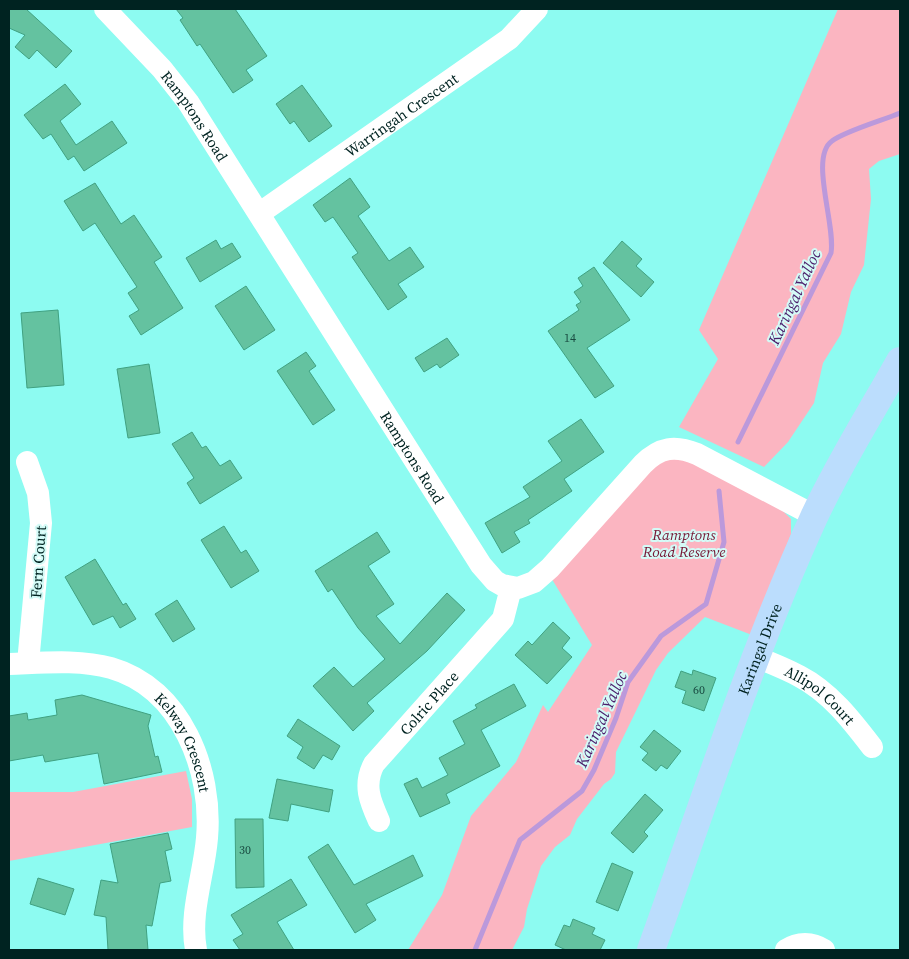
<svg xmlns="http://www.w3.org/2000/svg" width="909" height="959" viewBox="0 0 909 959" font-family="'Source Serif 4',serif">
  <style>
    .green { fill: #fbb5c1 }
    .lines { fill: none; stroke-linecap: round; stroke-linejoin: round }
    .stream { stroke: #bb99db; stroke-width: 5 }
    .building { fill: #64c2a0; stroke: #40a181 }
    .minor { stroke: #fff; stroke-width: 22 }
    .major { stroke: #bbddfd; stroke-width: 28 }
    .labels { text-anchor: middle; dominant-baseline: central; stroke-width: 4; stroke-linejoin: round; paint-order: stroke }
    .number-label { font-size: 12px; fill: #194b41 }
    .street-label { font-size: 15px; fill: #002321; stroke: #d4fbf7 }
    .park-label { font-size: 15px; font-style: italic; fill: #771735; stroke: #d4fbf7 }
    .water-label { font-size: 16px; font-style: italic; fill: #4b1e6b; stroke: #d4fbf7 }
  </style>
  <rect width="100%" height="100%" fill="#8dfbf1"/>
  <path class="green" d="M838 9H900V154L879 161 869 169 871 199 864 265 851 292 841 334 823 363 814 403 788 442 764 467 679 427 718 359 699 330Z
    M680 455 783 511 791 519V534L752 635 705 617 668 653 656 670 616 752 615 773 611 779 604 784 577 819 570 835 555 847 541 866 527 909 524 927 512 950H408L442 895 471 816 516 762 543 705 548 712 592 645 550 576 651 465Z
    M186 771 192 799V827L9 861V792H73Z"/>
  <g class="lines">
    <path class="stream" d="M738 442 831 253C836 225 809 157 832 141 845 131 884 120 900 113
      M475 950 520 840 582 791 594 770 616 718 628 682 661 636 706 604 724 542 719 491"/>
  </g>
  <path class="building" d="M9 9H26L72 51 56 68 37 50 29 59 15 47 25 35 9 28Z
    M176 9H235L267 56 246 70 253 80 233 93 200 44 197 46 180 20 183 18Z
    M65 84 81 104 60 121 76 145 112 121 127 143 84 171 74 156 68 160 51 134 43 139 24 115Z
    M302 85 332 126 309 142 294 121 290 124 276 104Z
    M350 178 370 207 358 216 389 261 410 247 424 267 398 284 407 297 388 310 352 257 358 253 333 217 325 222 313 205Z
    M95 183 121 224 134 215 162 257 154 262 183 308 141 335 129 316 139 310 128 293 137 287 95 223 83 231 64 201Z
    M216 240 221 249 232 243 241 257 200 282 186 258Z
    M622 241 642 259 636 266 654 282 641 297 603 263Z
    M594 267 630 320 587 348 614 386 595 398 548 331 579 310 576 305 581 302 574 292 583 286 578 278Z
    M246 286 275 330 244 350 215 306Z
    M58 310 64 385 27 388 21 313Z
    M447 338 459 355 440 368 437 364 424 372 415 358Z
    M306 352 316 366 309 371 335 410 313 425 277 371Z
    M149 364 160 433 128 438 117 369Z
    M581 419 604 452 564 479 572 491 528 520 530 523 514 532 520 542 502 553 485 523 530 497 523 487 562 461 548 441Z
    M192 432 202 448 206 446 220 466 230 460 242 478 200 504 187 483 194 478 172 444Z
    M224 526 241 553 246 550 259 571 231 588 201 540Z
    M377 532 390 552 368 566 394 604 376 616 400 644 447 593 465 610 427 651 367 703 374 711 353 731 313 686 334 667 353 687 385 659 358 628 332 589 328 592 315 571Z
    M95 559 123 605 126 603 136 619 120 628 113 616 93 625 65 577Z
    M177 600 195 629 173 642 155 614Z
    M553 622 570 638 562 648 572 657 547 684 515 655 528 641 532 645Z
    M693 670 716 678 704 711 682 703 686 691 675 687 681 671 692 675Z
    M514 684 526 706 481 730 500 766 446 794 450 803 420 817 404 784 417 778 422 788 448 775 439 758 465 744 453 721 477 708 475 705Z
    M82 695 151 715 148 726 155 757 158 756 162 772 104 784 98 753 45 762 43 755 9 761V716L27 713 28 720 57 715 55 700Z
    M298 719 340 746 332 760 323 755 314 769 297 758 303 747 287 736Z
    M654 730 681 751 667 769 661 765 656 771 642 760 648 753 640 747Z
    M277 779 333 790 329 812 291 804 288 821 269 818Z
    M645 794 663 810 644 832 648 836 633 853 611 833Z
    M235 819H263L264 887 236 888Z
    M168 833 172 849 165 851 171 881 160 883 152 926 146 925 148 950H108L106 917 94 915 101 880 118 883 110 844Z
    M328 844 354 885 413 855 423 876 366 904 376 920 355 933 308 857Z
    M612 863 633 872 618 911 596 902Z
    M38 878 74 889 65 915 30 904Z
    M291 879 307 905 277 922 294 950H240L233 940 243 934 231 915Z
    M573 919 595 928 592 934 605 940 600 950H566L555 945 564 925 570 927Z"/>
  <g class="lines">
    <g class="minor">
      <path id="s1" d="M105 9 162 69 188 102 481 565 495 581 502 585 518 588 534 582 550 568 643 464C660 447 675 445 697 454L815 516"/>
      <path id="s2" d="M260 213 509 39 537 9"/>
      <path d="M27 462 38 493 41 523 28 663"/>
      <path id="s3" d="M756 657C771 663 786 669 799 676 830 692 852 721 872 747"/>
      <path id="s4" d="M9 664C41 663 79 659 111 668 181 688 213 770 207 838 204 875 189 913 196 950"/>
      <path id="s5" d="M379 821C370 801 363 785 374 764L503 619 511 588"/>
      <path d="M786 950C798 942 812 942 824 950"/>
    </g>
    <path class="major" id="s6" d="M651 950C703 806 750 657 814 517 839 463 871 413 900 361"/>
  </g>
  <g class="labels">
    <g class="number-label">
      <text x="570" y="338">14</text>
      <text x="699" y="690">60</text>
      <text x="245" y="850">30</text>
    </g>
    <g class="street-label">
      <text stroke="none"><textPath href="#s2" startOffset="172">Warringah Crescent</textPath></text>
      <text stroke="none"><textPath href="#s1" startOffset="140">Ramptons Road</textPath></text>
      <text stroke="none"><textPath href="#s1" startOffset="545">Ramptons Road</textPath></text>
      <text transform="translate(38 562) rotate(-86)">Fern Court</text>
      <text stroke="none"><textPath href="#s6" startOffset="320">Karingal Drive</textPath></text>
      <text stroke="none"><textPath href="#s3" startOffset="75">Allipol Court</textPath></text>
      <text stroke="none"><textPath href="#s5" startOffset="142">Colric Place</textPath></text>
      <text stroke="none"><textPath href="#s4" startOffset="212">Kelway Crescent</textPath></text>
    </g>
    <g class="park-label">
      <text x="684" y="534">Ramptons<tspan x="684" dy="17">Road Reserve</tspan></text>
    </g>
    <g class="water-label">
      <text transform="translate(794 297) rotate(-65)">Karingal Yalloc</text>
      <text transform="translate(601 719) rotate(-66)">Karingal Yalloc</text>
    </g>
  </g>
  <rect width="909" height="959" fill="none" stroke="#002321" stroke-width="20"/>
</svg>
